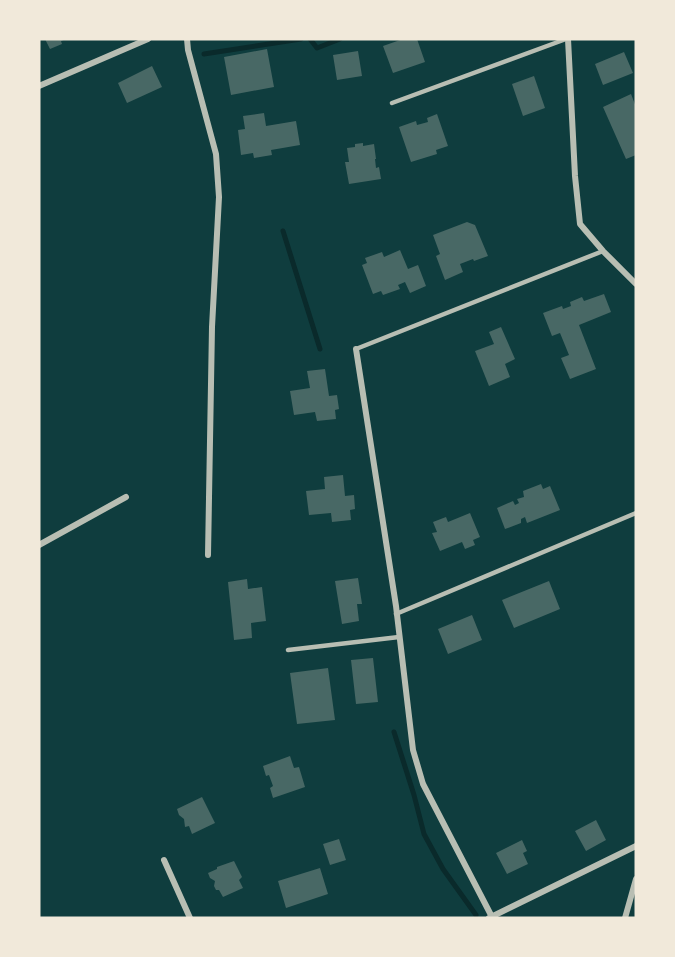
<svg xmlns="http://www.w3.org/2000/svg" width="675" height="957" viewBox="0 0 675 957" font-family="'Public Sans',sans-serif">
  <style>
    .lines { fill: none; stroke-linecap: round; stroke-linejoin: round }
    .stream { stroke: #0a2a2b; stroke-width: 5 }
    .building { fill: #486865 }
    .service { stroke: #b8beb3; stroke-width: 4.5 }
    .minor { stroke: #b8beb3; stroke-width: 6 }
  </style>
  <rect width="100%" height="100%" fill="#0f3d3e"/>
  <g class="lines">
    <path class="stream" d="M310 39 317 48 340 39
      M204 54 301 39
      M283 231 320 349
      M394 732 414 795 424 834 443 869 476 915"/>
  </g>
  <path class="building" d="M45 39H66L61 41 62 44 50 49Z
    M403 39H417L425 62 393 73 383 46Z
    M267 49 274 87 231 95 224 57Z
    M358 51 362 76 337 80 333 55Z
    M624 52 633 73 603 85 595 64Z
    M152 66 162 87 127 103 118 83Z
    M534 76 545 108 523 116 512 84Z
    M631 94 636 107V155L626 159 603 107Z
    M264 113 266 126 296 121 300 145 271 150 272 155 254 158 253 153 241 155 238 130 245 129 243 116Z
    M437 114 448 146 436 150 437 154 411 162 399 127 416 121 417 125 428 122 427 118Z
    M363 143V146L374 144 376 159H375L376 168 379 167 381 179 349 184 345 162H349L347 148 355 147V144Z
    M467 222 475 225 488 256 474 261 473 259 460 264 463 272 445 280 436 256 440 254 433 235Z
    M400 250 408 269 418 265 426 286 410 293 405 282 398 285 400 289 383 295 381 291 373 294 362 265 367 263 365 258 382 252 384 257Z
    M604 294 611 312 579 325 596 369 570 379 561 358 569 355 560 333 552 336 543 313 562 306 563 309 571 306 570 302 582 297 584 301Z
    M501 327 515 359 505 364 510 377 489 386 475 351 494 344 489 332Z
    M325 369 329 396 337 395 339 409 335 410 336 419 317 421 315 412 294 415 290 391 310 388 307 371Z
    M343 475 345 496 354 495 355 509 350 510 351 520 332 522 331 513 309 515 306 491 325 489 324 477Z
    M541 484 543 489 550 486 560 510 527 523 525 517 521 519V523L505 529 497 508 513 501 515 505 519 503 517 499 524 497 523 491Z
    M470 513 480 537 473 540 475 545 465 549 462 542 440 551 432 533 437 532 433 522 446 517 448 522Z
    M358 578 362 604H357L359 621 342 624 335 581Z
    M247 579 248 589 262 587 266 621 251 623 252 638 234 640 228 582Z
    M549 581 560 609 514 628 502 600Z
    M472 615 482 640 448 654 438 629Z
    M373 658 378 702 356 704 351 660Z
    M328 668 335 720 297 724 290 673Z
    M290 756 294 768 299 767 305 787 273 798 270 788 273 786 269 775 266 776 263 766Z
    M202 797 215 823 192 834 189 826 185 827 184 819 179 815 177 809Z
    M596 820 606 840 586 851 575 831Z
    M339 839 346 860 330 865 323 844Z
    M522 840 527 851 523 853 528 864 507 874 496 853Z
    M234 861 242 877 239 880 243 888 223 897 219 890H216L214 886 215 881 210 878 208 873 217 869V867Z
    M320 868 328 894 286 908 278 881Z"/>
  <g class="lines">
    <path class="service" d="M392 103 566 39
      M356 349 603 251
      M396 614 636 513
      M288 650 399 637"/>
    <path class="minor" d="M187 39 188 50 216 154 219 197 212 327 208 555
      M568 39 575 176 580 224 603 251 636 284
      M39 86 148 39
      M356 349 396 606 413 750 423 784 492 917
      M39 545 126 497
      M164 860 190 918
      M489 918 636 846
      M625 918 636 879"/>
  </g>
  <rect width="675" height="957" fill="none" stroke="#f1e9da" stroke-width="81"/>
</svg>
